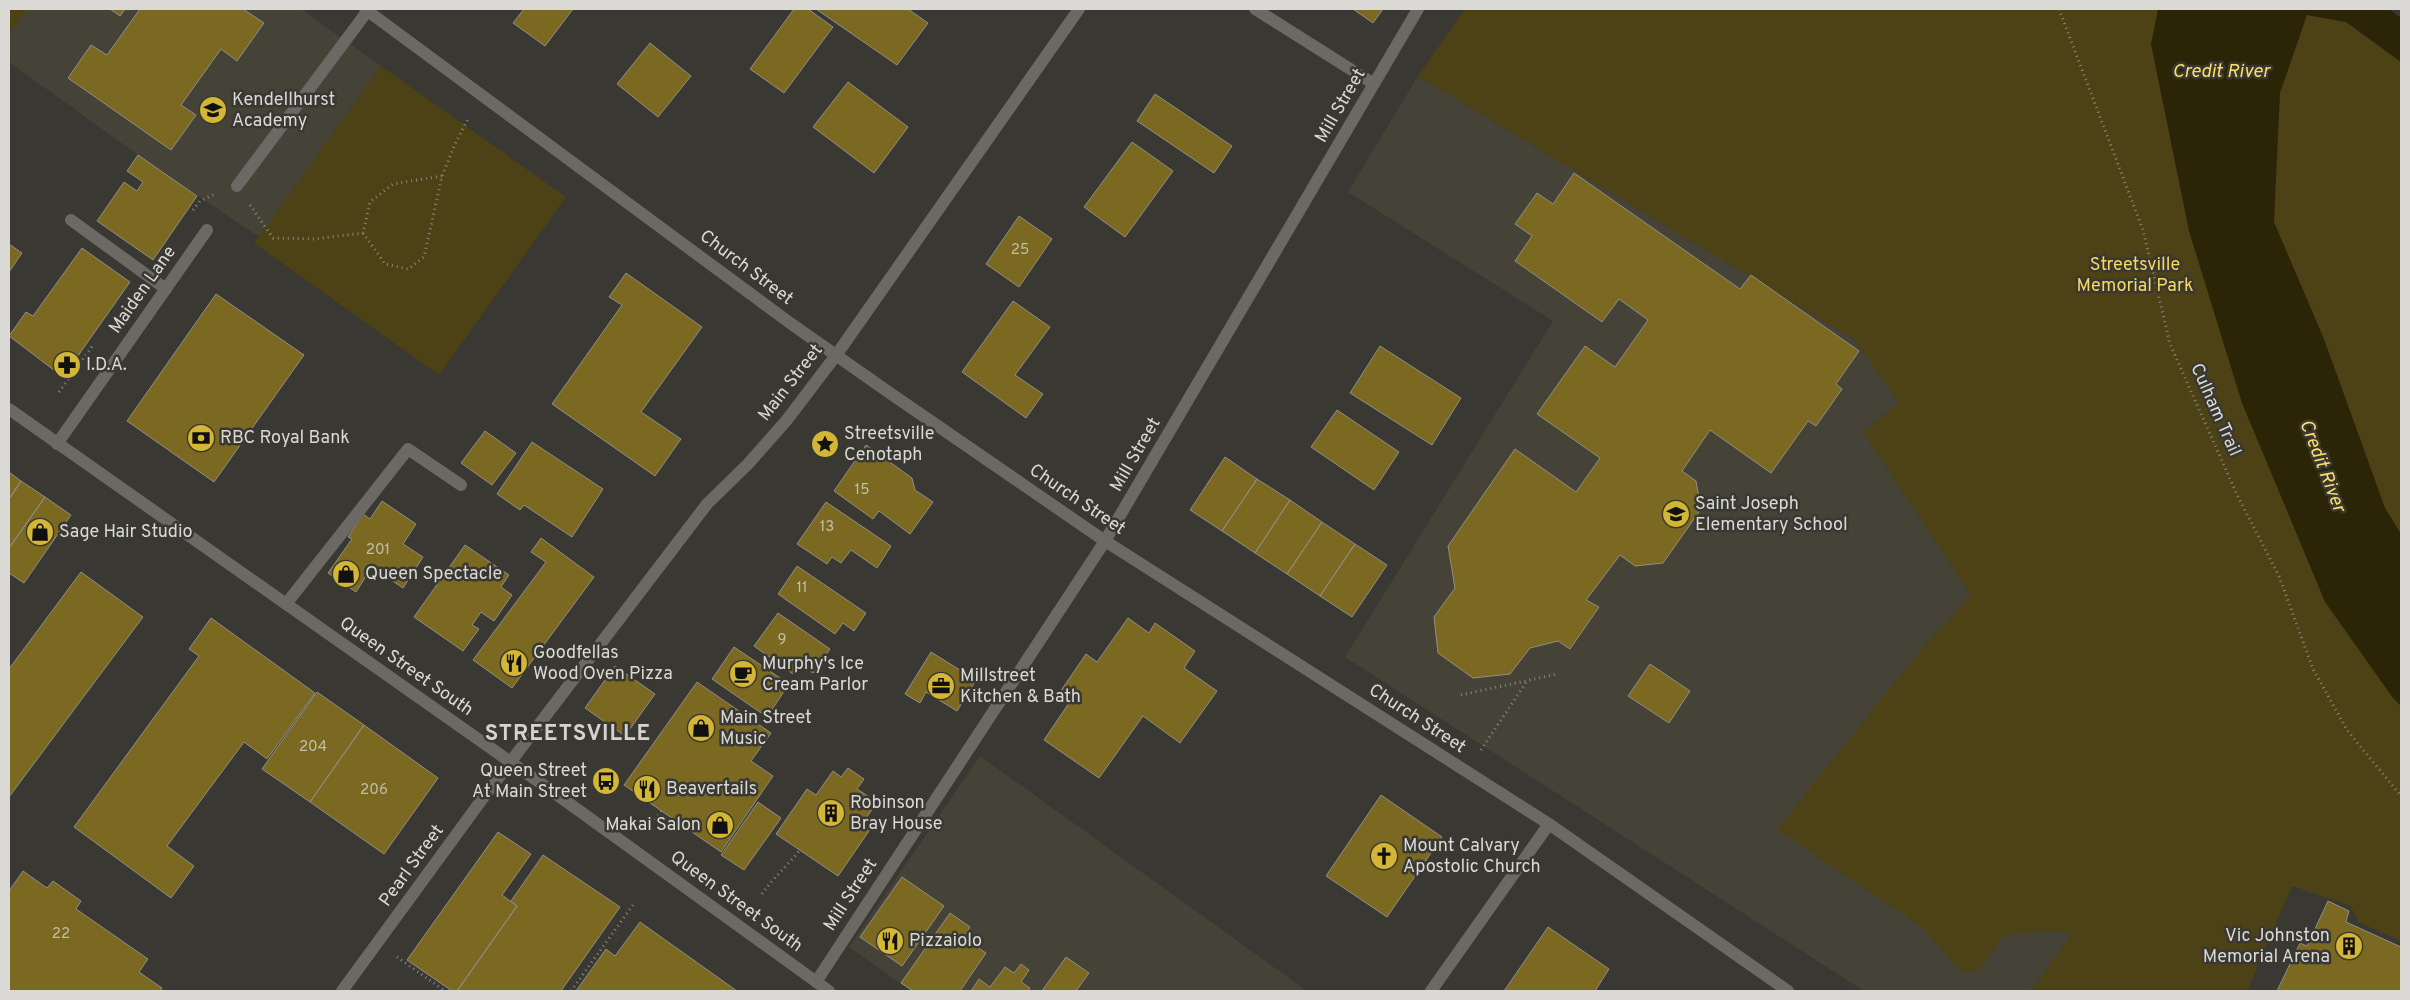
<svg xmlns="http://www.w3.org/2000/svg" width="2410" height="1000" viewBox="0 0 2410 1000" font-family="Overpass,sans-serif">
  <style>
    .built { fill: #454237 }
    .green { fill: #4d4215 }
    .water { fill: #2b2406 }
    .building { fill: #7b6922; stroke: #908e88 }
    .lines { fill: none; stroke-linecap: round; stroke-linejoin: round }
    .path { stroke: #888782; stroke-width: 3; stroke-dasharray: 1 4; stroke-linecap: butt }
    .service { stroke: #6a6963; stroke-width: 12 }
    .minor { stroke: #6a6963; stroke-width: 12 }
    .tertiary { stroke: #6a6963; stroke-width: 12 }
    .secondary { stroke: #6a6963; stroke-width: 12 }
    .labels { text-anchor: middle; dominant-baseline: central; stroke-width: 5; stroke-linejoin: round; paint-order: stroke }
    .number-label { font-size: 15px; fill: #c2bda8 }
    .poi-label { font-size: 18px; fill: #dad9d5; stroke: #393832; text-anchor: start }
    .street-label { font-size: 18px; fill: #dad9d5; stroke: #393832 }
    .park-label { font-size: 18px; fill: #f8d95d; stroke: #393832 }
    .water-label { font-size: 19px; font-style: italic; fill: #fedf64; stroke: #393832 }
    .district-label { font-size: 22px; font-weight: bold; letter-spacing: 1px; fill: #d5d3cc; stroke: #393832 }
  </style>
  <rect width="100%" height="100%" fill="#393832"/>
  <path class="built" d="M9 9H301L381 66 259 237 138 155 9 62V33L12 29 9 27Z
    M1418 76 1855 340 1899 402 1863 432 2137 846 2031 991H1864L1345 657 1553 321 1348 192Z
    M980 756 1307 991H911L849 947Z"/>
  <path class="green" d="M9 9H28L12 29 9 27Z
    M1465 9H2304L2307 15 2346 22 2401 62V941L2358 922 2351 906 2292 886 2247 991H2031L2072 934 2045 931 2004 935 1978 972 1961 971 1923 928 1777 829 1928 641 1971 595 1863 432 1899 402 1855 340 1418 76Z
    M381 66 566 197 439 375 254 243Z"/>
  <path class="water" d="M2158 9H2389L2401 18V62L2346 22 2307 15 2280 93 2274 222 2324 339 2385 508 2401 534V706L2393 698 2325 602 2242 403 2189 231 2151 44Z"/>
  <path class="building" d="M110 9H125L120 16Z
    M140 9H243L264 23 237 61 221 49 181 105 196 115 171 150 68 78 91 45 107 55Z
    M524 9H573L545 46 513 23Z
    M794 9H808L833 27 784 93 750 69Z
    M816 9H908L928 23 897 65Z
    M1353 9H1383L1373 23Z
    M650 43 691 76 658 117 617 84Z
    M848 82 908 127 874 173 813 127Z
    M1155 94 1232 146 1214 173 1137 121Z
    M1132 142 1173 171 1125 237 1084 207Z
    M138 155 197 196 153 260 97 221 124 182 137 191 143 182 127 171Z
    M1574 173 1740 289 1751 275 1859 351 1836 384 1842 389 1816 426 1808 421 1771 473 1710 430 1682 471 1696 481 1701 509 1663 563 1635 566 1620 555 1586 600 1599 607 1570 649 1558 641 1530 648 1510 674 1473 678 1438 653 1434 617 1455 588 1448 546 1515 449 1576 492 1600 458 1537 414 1585 346 1615 367 1648 320 1619 299 1602 322 1515 261 1532 236 1515 224 1537 193 1553 204Z
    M1019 216 1052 239 1019 287 986 264Z
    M9 244 22 253 9 272Z
    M82 248 130 282 63 377 9 336 26 312 33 316Z
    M626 273 702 327 641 412 681 439 655 476 552 404 622 305 609 297Z
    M216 294 304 355 214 482 127 421Z
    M1013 301 1050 327 1015 375 1043 394 1026 418 962 372Z
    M1380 346 1461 398 1432 445 1350 393Z
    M1337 410 1399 452 1374 490 1311 447Z
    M485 431 516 453 492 485 461 463Z
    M532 442 603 489 572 537 524 505 520 510 497 494Z
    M866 445 912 478 915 490 933 502 910 534 879 511 873 519 834 491Z
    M1225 457 1257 479 1222 531 1190 510Z
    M9 472 21 481 9 499Z
    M1257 479 1290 500 1255 553 1222 531Z
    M21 481 45 497 9 548V499Z
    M45 497 71 515 24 583 9 573V548Z
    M1290 500 1322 522 1287 574 1255 553Z
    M382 501 416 524 403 544 423 557 403 588 372 567 356 592 328 573 352 539 348 537 363 514 370 519Z
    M826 502 891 546 877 568 851 550 841 563 832 557 827 564 797 544Z
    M1322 522 1355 544 1320 596 1287 574Z
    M541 538 594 577 512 688 473 660 546 562 531 552Z
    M1355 544 1387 565 1352 617 1320 596Z
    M465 545 509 575 501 587 512 595 494 621 481 612 472 625 479 629 463 651 414 617Z
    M797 566 866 613 854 631 843 623 835 634 778 594Z
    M81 572 143 617 9 797V669Z
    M778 613 830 649 813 673 800 664 793 674 754 646Z
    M211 618 315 693 267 759 244 742 167 846 194 866 171 898 74 827 199 656 189 649Z
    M1128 618 1149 633 1155 623 1195 651 1184 668 1217 691 1180 743 1143 716 1099 778 1044 740 1069 703 1058 695 1086 654 1097 662Z
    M734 647 789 684 767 717 712 679Z
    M931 652 976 680 957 711 926 692 920 703 905 694Z
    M1650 664 1690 691 1669 723 1628 696Z
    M615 666 655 694 625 736 585 708Z
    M697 682 771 733 751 761 773 776 721 852 624 785Z
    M317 692 364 725 310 802 262 769Z
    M364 725 438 778 384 854 310 802Z
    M848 768 864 779 857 789 877 802 863 823 871 828 838 876 776 834 807 789 816 795 833 771 841 777Z
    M1381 795 1442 837 1387 917 1326 876Z
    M758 802 781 818 744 870 721 855Z
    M498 832 531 854 502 895 517 906 457 991H452L407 960Z
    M543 855 620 907 561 991H457L517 906 511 901Z
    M23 871 47 888 53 881 81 901 76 909 148 959 139 972 162 988 160 991H9V891Z
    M902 877 944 906 902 966 860 937Z
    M2328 901 2349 911 2346 922 2401 947V991H2277L2300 943 2307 946Z
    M950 913 970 927 963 938 986 953 960 991H913L901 983Z
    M640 922 737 991H576L606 949 615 956Z
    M1548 927 1609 969 1595 991H1504Z
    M1066 957 1089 973 1076 991H1042Z
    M1021 964 1029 970 1021 982 1030 988 1028 991H971L979 979 990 987 1005 967 1014 973Z"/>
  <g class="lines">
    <path class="path" d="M2059 9 2143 230 2170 344 2238 497 2279 576 2313 669 2347 730 2401 796
      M250 205 273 238 314 239 363 233 370 202 393 184 442 176
      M193 210 200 201 215 194
      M363 233 385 264 408 269 424 257 442 176 456 142 469 117
      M59 392 94 344
      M1461 695 1557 674
      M1481 750 1527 681
      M655 820 661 811
      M762 894C773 878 787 866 800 850
      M397 957 445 991
      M571 991 633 905"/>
    <path class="service" d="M71 220 166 289
      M286 604 408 449 461 485"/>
    <path class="minor" d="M365 9 790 323 887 391 1105 541 1549 824 1788 991
      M1255 9 1374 84
      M237 186 369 9
      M57 444 207 230
      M816 982 1105 541 1418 9
      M342 991 483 798 707 504 748 464 786 421 837 354
      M1431 991 1549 824"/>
    <path class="tertiary" d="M837 354 1079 9"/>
    <path class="secondary" d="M9 409 556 794 829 991"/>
  </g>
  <defs>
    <g id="school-disc" transform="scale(1.4375)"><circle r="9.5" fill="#d4b635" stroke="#393832"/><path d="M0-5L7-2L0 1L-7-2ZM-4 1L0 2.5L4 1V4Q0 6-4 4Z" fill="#111"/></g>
    <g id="pharmacy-disc" transform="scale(1.4375)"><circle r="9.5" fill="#d4b635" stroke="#393832"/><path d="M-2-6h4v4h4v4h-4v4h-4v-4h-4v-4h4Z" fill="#111"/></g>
    <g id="bank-disc" transform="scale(1.4375)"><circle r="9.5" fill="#d4b635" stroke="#393832"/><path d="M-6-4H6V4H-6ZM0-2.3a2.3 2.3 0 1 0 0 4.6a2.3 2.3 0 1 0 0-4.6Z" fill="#111"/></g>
    <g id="sight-disc" transform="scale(1.4375)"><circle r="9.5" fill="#d4b635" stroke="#393832"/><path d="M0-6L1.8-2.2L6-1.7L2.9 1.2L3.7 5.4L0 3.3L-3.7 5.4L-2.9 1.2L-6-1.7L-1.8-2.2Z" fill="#111"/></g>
    <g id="shop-disc" transform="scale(1.4375)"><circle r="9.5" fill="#d4b635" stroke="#393832"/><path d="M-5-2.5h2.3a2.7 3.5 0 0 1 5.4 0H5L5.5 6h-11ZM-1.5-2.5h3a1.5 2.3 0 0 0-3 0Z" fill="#111"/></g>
    <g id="restaurant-disc" transform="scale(1.4375)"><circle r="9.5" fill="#d4b635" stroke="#393832"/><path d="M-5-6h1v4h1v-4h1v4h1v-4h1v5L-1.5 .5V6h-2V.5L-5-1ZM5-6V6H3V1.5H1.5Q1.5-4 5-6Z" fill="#111"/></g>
    <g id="cafe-disc" transform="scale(1.4375)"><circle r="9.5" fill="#d4b635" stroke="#393832"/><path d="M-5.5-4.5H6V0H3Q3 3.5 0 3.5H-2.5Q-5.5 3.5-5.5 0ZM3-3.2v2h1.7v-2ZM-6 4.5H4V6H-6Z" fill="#111"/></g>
    <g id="office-disc" transform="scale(1.4375)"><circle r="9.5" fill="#d4b635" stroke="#393832"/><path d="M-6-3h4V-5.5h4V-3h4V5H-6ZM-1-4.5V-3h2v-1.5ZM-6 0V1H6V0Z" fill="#111"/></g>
    <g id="bus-disc" transform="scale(1.4375)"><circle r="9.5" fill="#d4b635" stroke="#393832"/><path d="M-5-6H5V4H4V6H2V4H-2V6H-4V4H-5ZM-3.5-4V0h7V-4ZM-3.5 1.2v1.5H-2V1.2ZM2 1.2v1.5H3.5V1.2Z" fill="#111"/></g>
    <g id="building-disc" transform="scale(1.4375)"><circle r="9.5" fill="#d4b635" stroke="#393832"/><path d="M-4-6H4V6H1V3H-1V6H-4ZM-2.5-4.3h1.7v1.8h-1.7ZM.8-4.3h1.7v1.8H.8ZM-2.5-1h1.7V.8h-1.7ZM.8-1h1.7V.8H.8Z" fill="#111"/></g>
    <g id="church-disc" transform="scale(1.4375)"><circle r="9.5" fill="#d4b635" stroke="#393832"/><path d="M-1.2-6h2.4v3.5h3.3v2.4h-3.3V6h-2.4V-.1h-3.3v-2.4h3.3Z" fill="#111"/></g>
  </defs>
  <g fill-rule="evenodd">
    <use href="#school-disc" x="213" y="110"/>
    <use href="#pharmacy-disc" x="67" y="365"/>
    <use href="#bank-disc" x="201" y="438"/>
    <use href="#sight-disc" x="825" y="444"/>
    <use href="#school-disc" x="1676" y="514"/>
    <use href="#shop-disc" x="40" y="532"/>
    <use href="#shop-disc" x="346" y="574"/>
    <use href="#restaurant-disc" x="514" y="663"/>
    <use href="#cafe-disc" x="743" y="674"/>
    <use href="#office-disc" x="941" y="686"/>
    <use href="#shop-disc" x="701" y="728"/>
    <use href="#bus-disc" x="606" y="781"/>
    <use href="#restaurant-disc" x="647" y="789"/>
    <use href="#building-disc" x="831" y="813"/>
    <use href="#shop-disc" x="720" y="825"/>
    <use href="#church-disc" x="1384" y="856"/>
    <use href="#restaurant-disc" x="890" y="941"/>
    <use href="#building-disc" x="2349" y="946"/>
  </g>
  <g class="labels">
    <g class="number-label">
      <text x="1020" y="250">25</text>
      <text x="862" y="490">15</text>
      <text x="827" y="527">13</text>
      <text x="378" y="550">201</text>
      <text x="802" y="588">11</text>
      <text x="782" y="640">9</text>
      <text x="313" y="747">204</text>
      <text x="374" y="790">206</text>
      <text x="61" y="934">22</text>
    </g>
    <g class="poi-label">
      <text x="232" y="100">Kendellhurst<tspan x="232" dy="21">Academy</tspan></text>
      <text x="86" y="365">I.D.A.</text>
      <text x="844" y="434">Streetsville<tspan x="844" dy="21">Cenotaph</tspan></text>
      <text x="220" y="438">RBC Royal Bank</text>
      <text x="1695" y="504">Saint Joseph<tspan x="1695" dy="21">Elementary School</tspan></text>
      <text x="59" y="532">Sage Hair Studio</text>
      <text x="365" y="574">Queen Spectacle</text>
      <text x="533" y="653">Goodfellas<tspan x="533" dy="21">Wood Oven Pizza</tspan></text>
      <text x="762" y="664">Murphy's Ice<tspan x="762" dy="21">Cream Parlor</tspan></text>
      <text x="960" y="676">Millstreet<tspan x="960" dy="21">Kitchen &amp; Bath</tspan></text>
      <text x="720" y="718">Main Street<tspan x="720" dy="21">Music</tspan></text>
      <text x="587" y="771" text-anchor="end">Queen Street<tspan x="587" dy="21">At Main Street</tspan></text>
      <text x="666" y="789">Beavertails</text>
      <text x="850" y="803">Robinson<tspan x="850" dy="21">Bray House</tspan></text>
      <text x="701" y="825" text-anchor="end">Makai Salon</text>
      <text x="1403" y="846">Mount Calvary<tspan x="1403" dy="21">Apostolic Church</tspan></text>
      <text x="2330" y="936" text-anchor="end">Vic Johnston<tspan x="2330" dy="21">Memorial Arena</tspan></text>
      <text x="909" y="941">Pizzaiolo</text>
    </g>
    <g class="street-label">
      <text transform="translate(1341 106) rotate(-60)">Mill Street</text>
      <text transform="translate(746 268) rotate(37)">Church Street</text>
      <text transform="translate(143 290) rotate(-55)">Maiden Lane</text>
      <text transform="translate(791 383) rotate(-52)">Main Street</text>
      <text transform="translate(2215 410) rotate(66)">Culham Trail</text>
      <text transform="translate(1136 455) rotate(-60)">Mill Street</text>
      <text transform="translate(1077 500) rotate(34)">Church Street</text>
      <text transform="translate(406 667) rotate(35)">Queen Street South</text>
      <text transform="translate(1417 719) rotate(33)">Church Street</text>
      <text transform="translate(412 866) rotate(-54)">Pearl Street</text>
      <text transform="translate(851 895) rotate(-57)">Mill Street</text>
      <text transform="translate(736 902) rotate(36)">Queen Street South</text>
    </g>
    <g class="park-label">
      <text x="2135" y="265">Streetsville<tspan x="2135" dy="21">Memorial Park</tspan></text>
    </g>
    <g class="water-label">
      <text x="2221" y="72">Credit River</text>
      <text transform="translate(2322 466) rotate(69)">Credit River</text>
    </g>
    <g class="district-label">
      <text x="568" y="734">STREETSVILLE</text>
    </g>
  </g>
  <rect width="2410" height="1000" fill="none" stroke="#dad9d5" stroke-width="20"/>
</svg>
